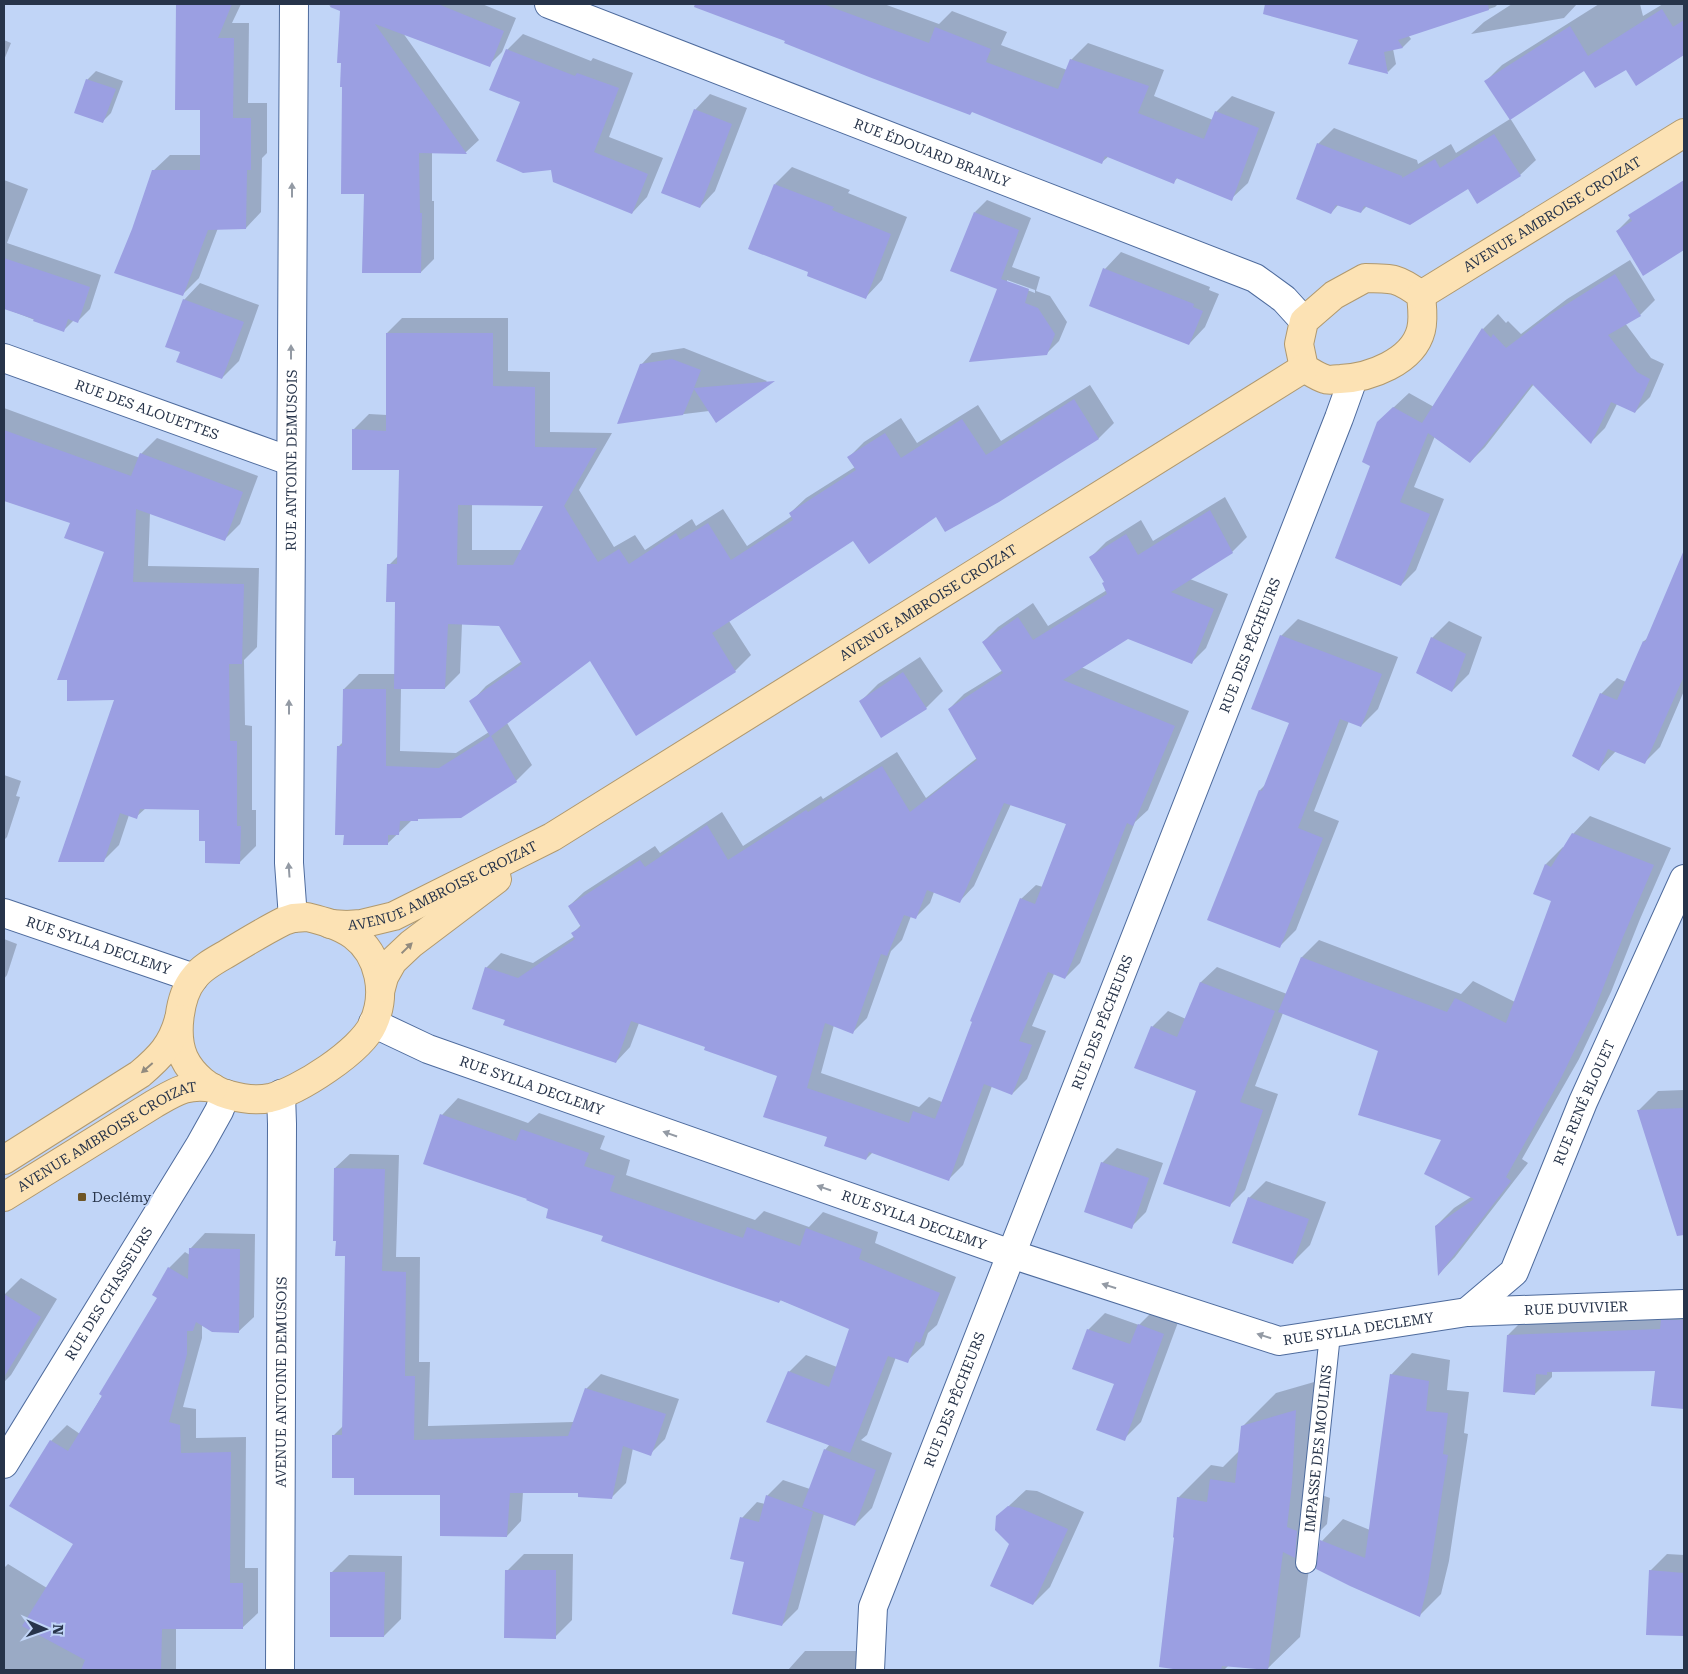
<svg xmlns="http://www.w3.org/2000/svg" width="1688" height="1674" viewBox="0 0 1688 1674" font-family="'Roboto Serif',serif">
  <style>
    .shadow { fill: #0003; fill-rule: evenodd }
    .building { fill: #9b9fe2; fill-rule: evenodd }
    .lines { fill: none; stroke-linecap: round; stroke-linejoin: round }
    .lane-casing { stroke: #4e6b9d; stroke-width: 22 }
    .street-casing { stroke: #4e6b9d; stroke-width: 30 }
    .primary-casing { stroke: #b0996e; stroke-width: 30 }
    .lane { stroke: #fff; stroke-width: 20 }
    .street { stroke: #fff; stroke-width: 28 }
    .primary { stroke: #fce2b4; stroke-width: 28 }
    .oneway { fill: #939aa4 }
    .oneway2 { fill: #928b7f }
    .poi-dot { fill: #6e5526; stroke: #c1d5f7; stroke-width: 2 }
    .labels { text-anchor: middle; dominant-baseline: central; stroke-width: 4; stroke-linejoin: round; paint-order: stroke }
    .street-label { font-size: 14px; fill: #27344a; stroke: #c1d5f7 }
    .poi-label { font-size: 14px; fill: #27344a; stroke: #c1d5f7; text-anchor: start }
  </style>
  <rect width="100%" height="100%" fill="#c1d5f7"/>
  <path class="shadow" d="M178 4H241L232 23H249L248 103H267V153L262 158 261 212 246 228H218L199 278 183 294 153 171 170 155H202V109H176Z
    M326 4H482L516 18 502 52 489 65 403 33 479 140 466 152H432V201H434V259L421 272 366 192 344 86 342 10Z
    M692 4H884L939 24 952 11 1007 32 1001 45 1067 70 1071 60 1088 43 1164 70 1154 96 1213 120 1216 112 1232 96 1275 112 1248 183 1231 199 1178 177 1174 182 1109 156 1102 162 973 111Z
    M1328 4H1498L1495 7 1408 35 1411 39 1403 47 1393 49 1396 64 1388 72 1360 39 1324 29Z
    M1512 4H1577L1564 18 1471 34 1484 22Z
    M1599 4H1640L1643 16 1663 4H1684V54L1636 84 1627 68 1585 69 1510 118 1536 160 1520 175 1469 187 1367 206 1361 212 1339 204 1331 213 1318 144 1334 128 1417 160 1418 164 1451 144 1456 153 1510 119 1486 81 1502 65Z
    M523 34 591 61 593 58 633 73 609 137 663 158 647 197 632 213 552 169 521 102 507 50Z
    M4 40 11 43 4 60Z
    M96 71 123 81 111 113 103 121 87 80Z
    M710 94 747 108 715 191 700 207 695 110Z
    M792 167 850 190 848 193 907 217 882 280 866 297 810 271 775 184Z
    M4 180 28 189 7 243 101 275 90 309 78 321 74 320 63 331 4 308Z
    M1666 195 1684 227V245L1674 255 1617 231 1634 214Z
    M987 200 1031 218 1012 267 1040 277 1036 291 1050 296 1067 322 1059 341 1046 354 999 288 975 212ZM1007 280 1035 290V293L1007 282Z
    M1121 252 1210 287 1209 290 1219 294 1205 327 1189 344 1105 269Z
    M1630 260 1655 300 1640 315 1625 323 1651 358 1664 364 1650 397 1635 412 1617 404 1605 428 1591 442 1534 384 1485 447 1470 462 1435 436 1414 487 1444 499 1416 570 1401 585 1372 465 1378 422 1409 393 1434 407 1483 329 1498 314 1506 323 1508 321 1521 334 1567 299Z
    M200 283 259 305 239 361 222 378 181 351 184 300Z
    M402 318H508V371L550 372V432L612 433 579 490 614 547 635 535 645 550 692 519 696 526 723 509 747 546 792 516 790 513 806 498 855 467 849 457 864 442 901 418 917 443 978 405 1001 441 1090 385 1114 423 1099 438 999 501 936 515 854 539 729 621 751 655 735 671 636 734 590 659 507 723 532 765 516 781 460 817H420L417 820H412L387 844 338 747 344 741V689L359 674H396V601L389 565 399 555 400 469 353 430 369 414 387 415V333ZM472 504 545 505 522 550H472ZM462 624 500 625 522 661 486 686 471 702 489 732 456 753 400 751 401 688H445L460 673Z
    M684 348 767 381 757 392 709 411 619 422 641 365 652 353Z
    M4 408 140 458 141 454 157 438 258 476 240 524 224 540 150 513 148 566 259 568 257 647 244 660 245 725 252 726V810H256V846L240 862 206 840 200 809 146 808 136 817 129 815 119 845 103 861 116 699 105 551 71 522 4 499Z
    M1225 497 1247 537 1232 552 1190 579 1228 594 1206 648 1191 663 1128 637 1081 667 1189 711 1148 810 1135 822 1080 963 1065 978 1054 974 1032 1026 1046 1031 1027 1079 1012 1094 992 1086 963 1165 949 1179 873 1152 866 1159 829 1137 779 1075 707 1046 639 1023 630 1047 616 1062 506 1019 486 968 501 953 533 963 575 936 573 933 581 925 569 906 584 892 655 846 660 853 722 812 743 846 821 796 823 799 897 752 926 798 977 758 949 709 964 694 1003 670 983 642 998 627 1033 603 1048 626 1107 590 1105 582 1091 557 1106 542 1141 520 1153 541ZM1011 804 1067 824 1043 887 1036 885 1021 899 942 1102 929 1097 919 1107 821 1073 834 1025 852 1033 867 1018 891 951 902 940 911 916 915 918 930 903 934 892 960 901 974 886Z
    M1684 556V691L1660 747 1644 763 1616 751 1599 769 1601 694 1617 678 1626 682 1644 641 1649 637 1681 559Z
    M1298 619 1398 657 1378 709 1361 726 1349 721 1314 811 1339 821 1296 930 1279 947 1260 790 1266 784 1290 722 1281 636Z
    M1449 621 1482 637 1469 674 1452 691 1432 638Z
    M920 657 943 691 926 708 861 701 878 684Z
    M4 775 21 781 16 796 20 797 7 837 4 840Z
    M1590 816 1671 848 1640 919 1611 992 1579 1059 1522 1159 1528 1163 1455 1257 1439 1274 1436 1226 1454 1208 1471 1197 1443 1140 1379 1050 1283 1013 1255 1086 1278 1094 1245 1190 1229 1206 1198 1090 1152 1027 1168 1011 1186 1019 1201 982 1217 967 1287 994 1302 957 1319 940 1461 994 1473 981 1515 1002 1553 900 1546 864 1563 847 1564 848 1573 834Z
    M4 939 17 944 7 975 4 979Z
    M1684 1090V1215L1664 1190 1639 1110 1658 1091Z
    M458 1098 528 1123 539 1113 605 1136 600 1149 630 1160 626 1175 755 1220 764 1211 809 1227 823 1212 878 1232 875 1243 956 1277 937 1325 928 1333 924 1345 907 1361 896 1357 867 1435 861 1440 892 1453 872 1508 855 1525 824 1514 798 1609 782 1625 746 1561 742 1518 757 1502 765 1504 767 1496 783 1480 810 1489 825 1450 830 1444 789 1372 806 1355 837 1367 851 1328 781 1300 779 1302 604 1235 550 1208 442 1115Z
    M1117 1148 1163 1163 1146 1212 1131 1227 1102 1163Z
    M350 1154 399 1155 396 1257H420L419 1362H430L428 1426 574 1422 586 1389 601 1374 679 1399 665 1439 650 1454 633 1448 626 1483 611 1498 580 1492H523L521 1521 507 1536 441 1494 356 1477 333 1436 343 1426 346 1255 335 1168Z
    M1266 1181 1326 1202 1310 1245 1293 1262 1249 1198Z
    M205 1233 255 1234 254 1317 238 1332 202 1324V1338L183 1407 196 1409V1438L246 1437 245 1568H258V1613L242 1628H176V1670H4V1568L8 1564 47 1588 75 1544 11 1505 51 1441 67 1425 80 1434 159 1297 154 1294 169 1268 185 1252 190 1255V1249Z
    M21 1278 57 1299 11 1375 4 1382V1295Z
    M1156 1308 1180 1317 1141 1422 1124 1439 1116 1383 1088 1330 1105 1313 1139 1325Z
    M1684 1312V1408L1652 1405 1656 1370 1552 1371V1377L1535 1394 1508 1335 1525 1318Z
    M1412 1353 1450 1360 1447 1390 1469 1392 1464 1433 1468 1434 1449 1561 1441 1594 1420 1615 1322 1541 1343 1519 1370 1530 1391 1375Z
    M1328 1378 1319 1494 1330 1498 1327 1524 1313 1538 1300 1637 1267 1669 1229 1665 1224 1670H1189L1160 1666 1176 1536 1178 1498 1211 1465 1223 1467 1240 1450 1242 1427 1276 1393Z
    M1026 1490 1037 1491 1084 1512 1050 1587 1033 1604 1011 1543 997 1517Z
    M524 1554H573L572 1620 555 1637 507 1571Z
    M1667 1554 1684 1555V1635L1647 1634 1650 1571Z
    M349 1555 402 1556 401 1619 384 1636 332 1572Z
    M805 1651H860L862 1670H788Z"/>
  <path class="building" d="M176 4H232L218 38H234L233 118H251V170H247L246 229 208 230 183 296 114 273 132 229 152 170H200V110H175Z
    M331 4H438L504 31 490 67 375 24 467 154 419 153 420 213H422L421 273H362L364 194H341L342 87H340L341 63H337L340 11 330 7Z
    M695 4H823L929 43 935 27 991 49 986 62 1058 89 1070 59 1149 86 1138 113 1204 139 1215 111 1259 128 1232 201 1176 178 1174 184 1105 156 1102 164 972 112 970 115 869 77 784 43 785 41 694 7Z
    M1265 4H1488L1489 10 1398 40 1403 48 1384 52 1388 74 1348 64 1358 40 1263 14Z
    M1662 9 1673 27 1684 20V55L1636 86 1626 70 1595 88 1584 71 1510 120 1484 81 1570 26 1588 56Z
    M506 49 575 76 577 73 619 88 594 152 648 174 632 214 553 182 551 170 523 173 496 161 520 102 489 90Z
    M86 79 116 89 103 123 74 113Z
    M694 109 732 124 700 208 661 193Z
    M1494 134 1521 176 1477 204 1468 189 1410 225 1364 206 1361 213 1336 205 1331 214 1296 199 1317 143 1402 176V178L1435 159 1440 168Z
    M1684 180V250L1643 276 1616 231 1632 221 1628 215Z
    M774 184 834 207 832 210 891 234 866 299 807 276 808 272 748 249Z
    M974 212 1019 230 1001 279 1029 289 1025 303 1038 308 1055 334 1047 355 969 362 997 289 950 271Z
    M4 258 90 287 78 323 68 319 64 332 33 321 34 319 4 309Z
    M1103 268 1194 304 1193 307 1203 311 1189 345 1089 306Z
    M1615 274 1641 316 1608 335 1637 372 1650 379 1635 413 1611 402 1591 444 1532 384 1470 463 1428 433 1400 502 1430 514 1401 586 1335 558 1370 466 1362 462 1377 422 1393 407 1422 423 1482 328 1491 338 1493 334 1506 348 1551 314Z
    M183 299 244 322 222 379 176 362 180 352 165 347Z
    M386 333H493V386L535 387V447L597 448 564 506 598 562 619 549 629 564 676 533 680 540 708 523 731 560 793 520 789 513 856 470 847 457 885 433 901 458 962 419 986 455 1074 399 1099 439 999 502 945 532 936 517 869 564 853 541 712 633 736 672 636 736 590 661 491 736 517 782 461 818 418 819V821H400L399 835H388V845H343L344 835H335L337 746H342L343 689H386V766L439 768 490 736 469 701 522 664 499 626 448 624 445 689H394L395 602H386L387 564H397L399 470H352V429L386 431ZM458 505 543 506 513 565H457Z
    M672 359 701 370 694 388 775 381 716 423 694 389 683 415 617 424 640 364Z
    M4 430 131 476 140 453 243 492 225 541 136 509 133 582 244 584 242 664H229L230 741H237V826H241L240 864 205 863V841H199V810L140 809 137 819 120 813 104 862H58L114 700 67 701V680H57L104 552 64 538 70 523 4 501Z
    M1210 510 1233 553 1171 592 1214 609 1192 664 1128 639 1063 680 1175 726 1133 826 1127 823 1065 979 1048 972 1019 1041 1032 1045 1012 1095 984 1084 949 1181 869 1152 866 1160 824 1146 827 1137 763 1117 777 1076 704 1050 705 1047 631 1021 616 1063 503 1025 505 1020 472 1009 485 967 518 978 575 939 571 933 581 927 568 906 640 860 645 867 707 825 728 860 806 810 808 812 882 766 910 812 977 760 948 709 1003 673 982 642 1018 617 1033 640 1107 594 1102 583 1104 582 1089 557 1126 534 1138 555ZM1004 803 1066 824 1035 904 1020 898 970 1021 972 1022 935 1119 913 1111 909 1123 807 1088 825 1023 853 1034 881 954 887 956 904 915 916 919 927 890 960 903Z
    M1684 550V676L1645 764 1608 749 1599 771 1572 756 1600 693 1617 700 1643 641 1645 642Z
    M1280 635 1382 674 1361 727 1340 719 1298 828 1323 838 1280 948 1207 920 1259 790 1262 791 1289 723 1251 709Z
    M1431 637 1466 654 1452 692 1416 673Z
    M903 672 927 709 881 738 859 701Z
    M1572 833 1654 865 1623 937 1594 1011 1561 1078 1506 1177 1511 1181 1438 1276 1435 1226 1474 1199 1424 1174 1441 1140 1358 1115 1378 1051 1278 1012 1301 957 1447 1012 1455 998 1506 1023 1551 901 1533 894 1545 864 1551 867Z
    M1200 982 1275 1011 1240 1102 1263 1110 1230 1207 1163 1184 1196 1091 1134 1068 1151 1026 1177 1037Z
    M1684 1108V1235L1677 1236 1637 1110Z
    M440 1114 516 1141 521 1129 589 1153 584 1166 615 1176 610 1191 743 1238 747 1227 800 1246 806 1228 862 1249 859 1259 940 1293 920 1343 916 1341 908 1363 888 1356 850 1453 766 1422 788 1371 829 1387 849 1329 780 1300 779 1303 601 1241 603 1236 546 1218 548 1209 526 1200 527 1199 423 1164Z
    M1101 1162 1149 1178 1132 1229 1084 1212Z
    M334 1168 385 1169 382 1271 406 1272 405 1376H415L414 1440 568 1436 585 1388 666 1414 651 1456 623 1446 612 1499 578 1497V1493H510L507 1537 440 1536V1495H354V1478H332V1435H342L345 1256H335L336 1241H333Z
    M1248 1197 1309 1219 1293 1264 1232 1243Z
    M189 1248 240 1249 239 1333 212 1332 196 1322 193 1331H187V1354L169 1422 180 1425 181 1453 231 1452 230 1583H243V1629H162L161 1670H81L85 1660 22 1626 73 1544 9 1506 50 1440 68 1451 102 1396 99 1394 157 1298 152 1295 168 1267 188 1279Z
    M4 1294 41 1317 4 1377Z
    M1661 1320H1684V1409L1651 1406 1655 1371 1547 1372V1375L1536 1374 1535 1395 1503 1392 1507 1335 1660 1329Z
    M1138 1324 1164 1334 1125 1441 1096 1430 1114 1384 1072 1369 1087 1329 1130 1344Z
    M1390 1374 1429 1381 1426 1411 1448 1413 1443 1454 1448 1455 1428 1583 1420 1617 1350 1586 1316 1569 1320 1540 1365 1558Z
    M1296 1410 1292 1484 1287 1527 1297 1531 1295 1558 1283 1552 1268 1670 1222 1666 1221 1670H1180L1159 1667 1174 1538 1173 1537 1177 1497 1207 1502 1210 1479 1235 1483 1241 1426Z
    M824 1449 876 1470 855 1526 802 1507Z
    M766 1495 813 1512 782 1626 732 1614 744 1562 730 1559 740 1517 759 1522Z
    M1008 1506 1020 1508 1068 1529 1033 1605 990 1586 1009 1544 995 1530 996 1516Z
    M505 1570H556V1639L504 1638Z
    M1649 1570 1684 1573V1636L1646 1635Z
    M330 1572H385L384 1637H330Z"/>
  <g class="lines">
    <g class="lane-casing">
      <g id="lane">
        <path id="s1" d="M1306 1563 1330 1334"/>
      </g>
    </g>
    <g class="street-casing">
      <g id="street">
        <path id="s2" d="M549 4 1255 278 1284 299 1304 321"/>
        <path id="s3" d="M4 358 290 461"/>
        <path id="s4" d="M4 913 194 978"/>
        <path id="s5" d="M293 918 289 863 294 4"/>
        <path id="s6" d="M373 1023 428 1049 1011 1254 1279 1341 1467 1312 1684 1304"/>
        <path id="s7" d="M1467 1312 1514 1272 1583 1102 1684 879"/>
        <path id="s8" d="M4 1464 200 1145 219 1111 226 1094"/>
        <path id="s9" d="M280 1670 282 1124 281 1094"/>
        <path id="s10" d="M870 1670 873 1607 1339 418 1353 379"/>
      </g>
    </g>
    <g class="primary-casing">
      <g id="primary">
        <path d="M1365 278C1393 278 1398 278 1421 295 1422 307 1424 318 1421 330 1413 362 1369 378 1340 379 1335 379 1329 381 1325 379 1318 377 1311 372 1304 368L1299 344 1304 321 1334 295Z"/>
        <path id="s11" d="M1421 295 1684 133"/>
        <path d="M307 917C323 921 339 925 353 935 380 955 387 994 373 1024 361 1051 299 1091 270 1098 256 1101 243 1099 229 1095 210 1090 192 1075 184 1058 174 1036 179 996 194 978 202 967 216 960 228 953 246 942 264 931 284 921L293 918Z"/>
        <path id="s12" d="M330 924 347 925 361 924 394 916 552 837 1304 368"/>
        <path d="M381 988 384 977 393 961 411 944 497 879"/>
        <path d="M4 1160 140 1074C160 1057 172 1045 179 1019"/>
        <path id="s13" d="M4 1197 154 1104C175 1092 188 1083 213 1088"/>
      </g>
    </g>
    <use href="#lane" class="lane"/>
    <use href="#street" class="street"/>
    <use href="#primary" class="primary"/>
  </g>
  <defs><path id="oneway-solid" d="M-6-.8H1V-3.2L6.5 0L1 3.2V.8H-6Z" transform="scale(1.25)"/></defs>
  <g class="oneway">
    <use href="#oneway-solid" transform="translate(292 190) rotate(-90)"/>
    <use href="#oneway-solid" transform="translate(291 352) rotate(-90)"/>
    <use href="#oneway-solid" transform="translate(289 707) rotate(-90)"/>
    <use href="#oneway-solid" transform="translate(289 870) rotate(-94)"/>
    <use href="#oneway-solid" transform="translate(670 1134) rotate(-161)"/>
    <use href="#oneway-solid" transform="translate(824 1188) rotate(-161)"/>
    <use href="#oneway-solid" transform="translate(1109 1286) rotate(-162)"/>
    <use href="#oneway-solid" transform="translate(1264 1336) rotate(-162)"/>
  </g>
  <g class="oneway2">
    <use href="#oneway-solid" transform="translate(407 948) rotate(-44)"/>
    <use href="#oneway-solid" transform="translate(147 1068) rotate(139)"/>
  </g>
  <rect class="poi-dot" x="77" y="1192" width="10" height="10" rx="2.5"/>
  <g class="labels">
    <g class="street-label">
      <text stroke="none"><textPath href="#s2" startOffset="411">RUE ÉDOUARD BRANLY</textPath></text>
      <text stroke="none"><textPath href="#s11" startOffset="154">AVENUE AMBROISE CROIZAT</textPath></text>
      <text stroke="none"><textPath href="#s3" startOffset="152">RUE DES ALOUETTES</textPath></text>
      <text stroke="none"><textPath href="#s5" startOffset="458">RUE ANTOINE DEMUSOIS</textPath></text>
      <text stroke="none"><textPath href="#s12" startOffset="685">AVENUE AMBROISE CROIZAT</textPath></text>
      <text stroke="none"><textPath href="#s10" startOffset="1096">RUE DES PÊCHEURS</textPath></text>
      <text stroke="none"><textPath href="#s12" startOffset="121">AVENUE AMBROISE CROIZAT</textPath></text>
      <text stroke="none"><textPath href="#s4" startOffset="100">RUE SYLLA DECLEMY</textPath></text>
      <text stroke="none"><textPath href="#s10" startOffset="691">RUE DES PÊCHEURS</textPath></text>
      <text stroke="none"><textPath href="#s6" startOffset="171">RUE SYLLA DECLEMY</textPath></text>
      <text stroke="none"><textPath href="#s7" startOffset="245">RUE RENÉ BLOUET</textPath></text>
      <text stroke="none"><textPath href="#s13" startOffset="120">AVENUE AMBROISE CROIZAT</textPath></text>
      <text stroke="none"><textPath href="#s6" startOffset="576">RUE SYLLA DECLEMY</textPath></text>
      <text stroke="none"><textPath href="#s8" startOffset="200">RUE DES CHASSEURS</textPath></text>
      <text stroke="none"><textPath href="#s6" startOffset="1260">RUE DUVIVIER</textPath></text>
      <text stroke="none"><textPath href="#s6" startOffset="1041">RUE SYLLA DECLEMY</textPath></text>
      <text stroke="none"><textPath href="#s9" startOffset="288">AVENUE ANTOINE DEMUSOIS</textPath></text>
      <text stroke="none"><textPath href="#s10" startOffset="286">RUE DES PÊCHEURS</textPath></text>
      <text stroke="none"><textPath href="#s1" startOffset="115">IMPASSE DES MOULINS</textPath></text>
    </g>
    <g class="poi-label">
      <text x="92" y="1197">Declémy</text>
    </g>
  </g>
  <rect width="1688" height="1674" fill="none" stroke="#27344a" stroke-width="10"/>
  <g transform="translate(45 1629) rotate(92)" stroke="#c1d5f7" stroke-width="4" paint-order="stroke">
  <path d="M0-4L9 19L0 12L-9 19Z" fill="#27344a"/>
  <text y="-8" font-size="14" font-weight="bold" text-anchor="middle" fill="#27344a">N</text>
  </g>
</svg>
